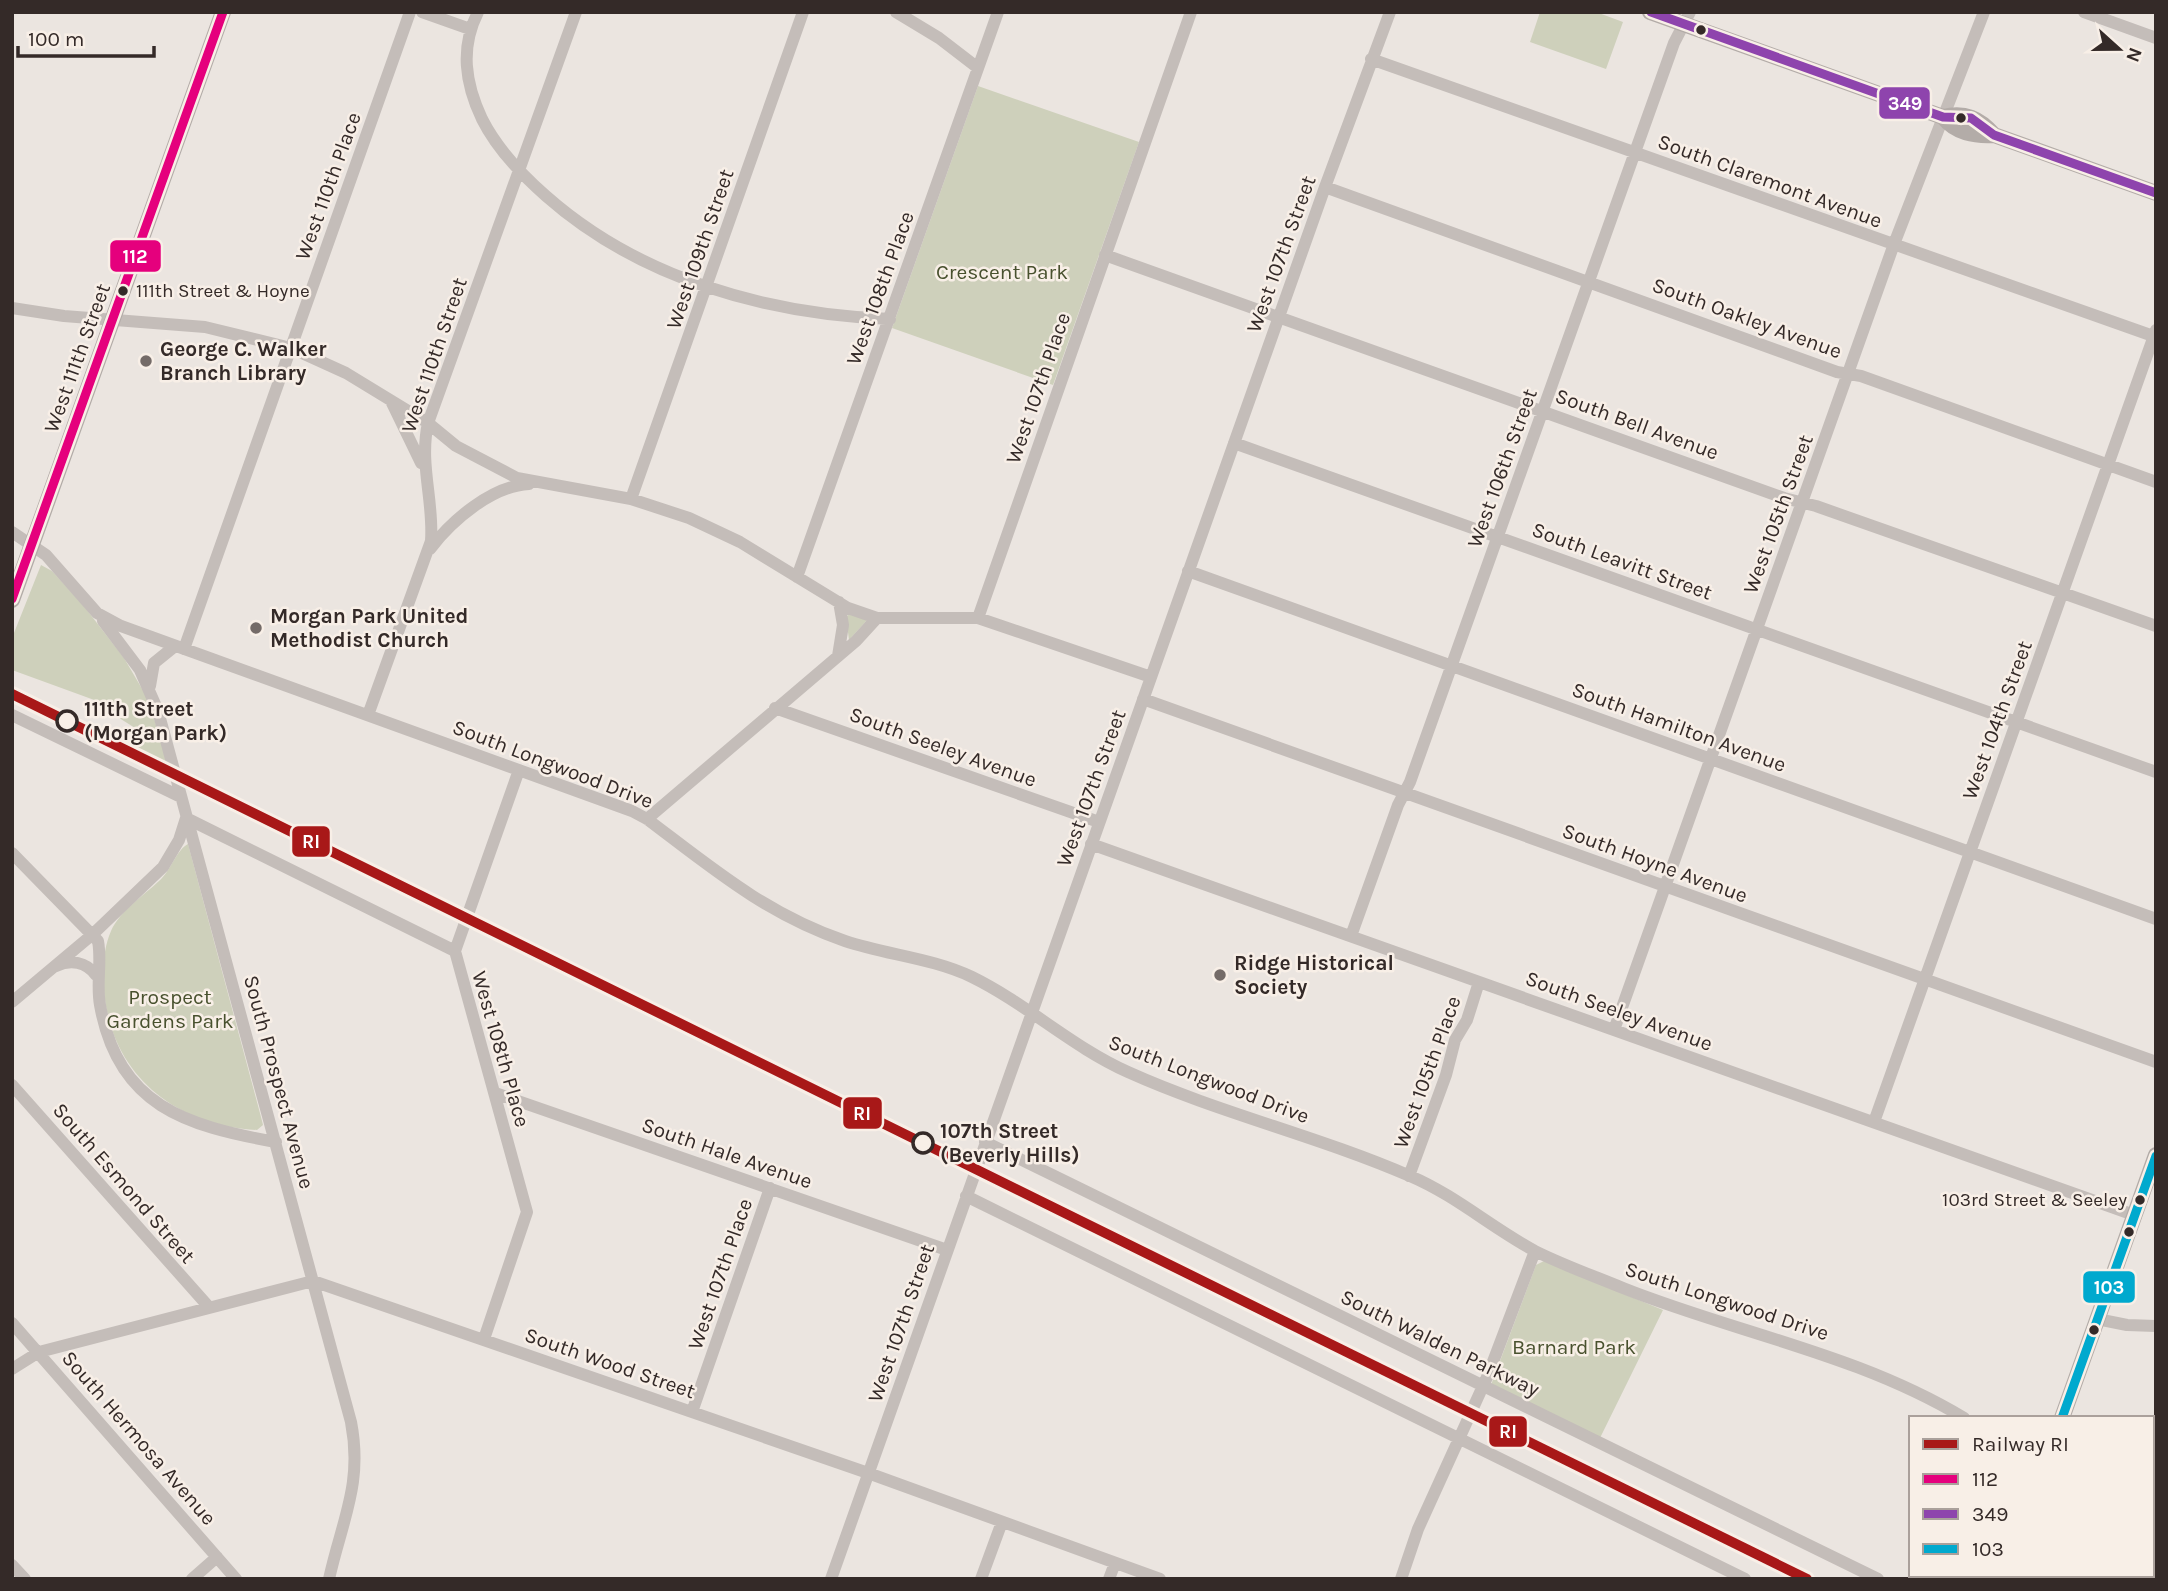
<svg xmlns="http://www.w3.org/2000/svg" width="2168" height="1591" viewBox="0 0 2168 1591" font-family="Karla,sans-serif">
  <style>
    .green { fill: #ced0bb }
    .lines { fill: none; stroke-linecap: round; stroke-linejoin: round }
    .minor { stroke: #c4bdb9; stroke-width: 12 }
    .major { stroke: #b3aca8; stroke-width: 16 }
    .bus-1-casing { stroke: #f8efe7; stroke-width: 14 }
    .bus-2-casing { stroke: #f8efe7; stroke-width: 14 }
    .bus-3-casing { stroke: #f8efe7; stroke-width: 14 }
    .bus-1 { stroke: #e5007d; stroke-width: 9 }
    .bus-2 { stroke: #8e44ad; stroke-width: 9 }
    .bus-3 { stroke: #00a9ce; stroke-width: 9 }
    .rail-1-casing { stroke: #f8efe7; stroke-width: 16 }
    .rail-1 { stroke: #a81818; stroke-width: 10 }
    .bus-dot { fill: #342a28; stroke: #f8efe7; stroke-width: 2.5 }
    .poi-dot { fill: #746b68; stroke: #f8efe7; stroke-width: 2.5 }
    .stop-dot { fill: #f8efe7; stroke: #342a28; stroke-width: 3.5 }
    .labels { text-anchor: middle; dominant-baseline: central; stroke-width: 5; stroke-linejoin: round; paint-order: stroke }
    .bus-label { font-size: 19px; fill: #342a28; stroke: #f8efe7; text-anchor: start }
    .street-label { font-size: 21px; fill: #342a28; stroke: #f8efe7 }
    .park-label { font-size: 21px; fill: #48512e; stroke: #f8efe7 }
    .poi-label { font-size: 21px; font-weight: bold; fill: #342a28; stroke: #f8efe7; text-anchor: start }
    .stop-label { font-size: 21px; font-weight: bold; fill: #342a28; stroke: #f8efe7; text-anchor: start }
    .line-badge { stroke: #f8efe7; stroke-width: 2.5 }
    .badge-label { font-size: 19px; text-anchor: middle; font-weight: bold; fill: #fff }
  </style>
  <rect width="100%" height="100%" fill="#ebe5e0"/>
  <path class="green" d="M1540 12H1596L1623 22 1606 69 1530 42Z
    M978 86 1139 142 1053 385 892 328Z
    M41 565 52 571 83 605 124 658 148 699 168 764 136 747 143 733 116 716 108 705 12 670V638Z
    M852 612 869 618 849 640 846 617Z
    M188 844 261 1117 263 1125 257 1130C179 1126 116 1079 105 1000 102 977 102 952 111 931 120 911 143 896 159 881 170 872 177 849 188 844Z
    M1544 1261 1663 1310 1600 1438 1491 1385 1536 1265Z"/>
  <g class="lines">
    <path class="minor" d="M422 12 470 29
      M478 12C460 48 465 83 482 119 497 149 521 174 546 196 640 279 766 314 890 319
      M896 12 939 38 978 68
      M2084 12 2156 38
      M1371 59 2156 337
      M1325 187 1837 372 1861 376 2156 482
      M1105 255 1784 498 1816 506 2156 626
      M12 308 64 316 205 327 291 348 346 373 428 423 456 446 517 478 631 499 689 518 740 542 848 608 877 618H978L1151 677
      M391 401 421 463
      M1234 443 2156 772
      M631 499 803 12
      M12 532 46 555 97 613 121 626 632 811 647 819C712 868 766 914 845 941 887 955 932 958 972 977 1027 1004 1072 1047 1128 1072 1219 1113 1318 1136 1410 1176 1455 1195 1492 1228 1535 1251 1563 1265 1594 1276 1623 1288 1736 1333 1858 1354 1964 1418
      M430 549C452 520 492 486 529 484
      M1188 571 2156 919
      M797 577 998 12
      M978 618 1191 12
      M103 621 140 670 158 711 351 1422C363 1484 342 1520 329 1579
      M184 649 410 12
      M838 656 843 625 839 602
      M150 686 154 663 175 646
      M1143 699 2156 1062
      M775 708 1099 822
      M12 715 181 797
      M368 715 431 541C434 501 419 464 428 423L576 12
      M647 819 856 641 877 618
      M1091 844 2134 1215
      M12 853 98 941C102 962 96 983 100 1005 118 1106 186 1126 276 1142
      M1351 936 1398 805 1410 782 1674 43 1690 12
      M56 966C71 959 86 962 96 975
      M12 1002 93 934 163 867 179 840 186 818 455 951
      M1614 1030 1894 244 1984 12
      M12 1085 208 1306
      M495 1093 947 1250
      M1874 1122 2156 330
      M985 1142 1878 1579
      M1409 1176 1446 1075 1455 1040 1467 1020 1479 982
      M966 1196 1745 1579
      M2097 1319 2127 1325 2156 1326
      M12 1323 236 1579
      M484 1339 527 1212 455 951 519 770
      M12 1369 39 1352 313 1281 868 1473 1160 1579
      M692 1412 770 1188
      M2152 1528 2156 1530
      M12 1565 25 1579
      M192 1579 217 1557
      M831 1579 1325 187 1390 12
      M981 1579 1002 1522
      M1109 1579 1115 1563
      M1401 1579 1418 1529 1488 1375 1535 1251"/>
    <path class="major" d="M1650 12 1943 117C1956 133 1974 136 1994 135L2156 193
      M1943 117C1965 112 1979 118 1994 135
      M12 600 223 12
      M2062 1418 2156 1155
      M2004 1579 2005 1575"/>
    <g class="bus-1-casing">
      <path id="bus-1" d="M12 599 223 12"/>
    </g>
    <g class="bus-2-casing">
      <path id="bus-2" d="M1651 12 1943 117 1971 118 1994 135 2156 193"/>
    </g>
    <g class="bus-3-casing">
      <path id="bus-3" d="M2062 1418 2156 1156"/>
    </g>
    <use href="#bus-1" class="bus-1"/>
    <use href="#bus-2" class="bus-2"/>
    <use href="#bus-3" class="bus-3"/>
    <g class="rail-1-casing">
      <path id="rail-1" d="M12 694 1807 1579"/>
    </g>
    <use href="#rail-1" class="rail-1"/>
  </g>
  <g class="bus-dot">
    <circle cx="1701" cy="30" r="6"/>
    <circle cx="1961" cy="118" r="6"/>
    <circle cx="123" cy="291" r="6"/>
    <circle cx="2140" cy="1200" r="6"/>
    <circle cx="2129" cy="1232" r="6"/>
    <circle cx="2094" cy="1330" r="6"/>
  </g>
  <g class="poi-dot">
    <circle cx="146" cy="361" r="7"/>
    <circle cx="256" cy="628" r="7"/>
    <circle cx="1220" cy="975" r="7"/>
  </g>
  <g class="stop-dot">
    <circle cx="67" cy="721" r="10"/>
    <circle cx="923" cy="1143" r="10"/>
  </g>
  <g class="labels">
    <g class="bus-label">
      <text x="136" y="291">111th Street &amp; Hoyne</text>
      <text x="2127" y="1200" text-anchor="end">103rd Street &amp; Seeley</text>
    </g>
    <g class="street-label">
      <text transform="translate(1770 181) rotate(20)">South Claremont Avenue</text>
      <text transform="translate(328 186) rotate(-70)">West 110th Place</text>
      <text transform="translate(700 249) rotate(-71)">West 109th Street</text>
      <text transform="translate(1281 254) rotate(-70)">West 107th Street</text>
      <text transform="translate(880 288) rotate(-70)">West 108th Place</text>
      <text transform="translate(1747 318) rotate(20)">South Oakley Avenue</text>
      <text transform="translate(434 355) rotate(-71)">West 110th Street</text>
      <text transform="translate(77 358) rotate(-70)">West 111th Street</text>
      <text transform="translate(1038 388) rotate(-71)">West 107th Place</text>
      <text transform="translate(1637 424) rotate(20)">South Bell Avenue</text>
      <text transform="translate(1502 468) rotate(-70)">West 106th Street</text>
      <text transform="translate(1778 514) rotate(-70)">West 105th Street</text>
      <text transform="translate(1622 561) rotate(20)">South Leavitt Street</text>
      <text transform="translate(1997 720) rotate(-70)">West 104th Street</text>
      <text transform="translate(1679 727) rotate(20)">South Hamilton Avenue</text>
      <text transform="translate(943 747) rotate(20)">South Seeley Avenue</text>
      <text transform="translate(553 764) rotate(21)">South Longwood Drive</text>
      <text transform="translate(1091 788) rotate(-70)">West 107th Street</text>
      <text transform="translate(1655 863) rotate(20)">South Hoyne Avenue</text>
      <text transform="translate(1619 1011) rotate(20)">South Seeley Avenue</text>
      <text transform="translate(501 1049) rotate(74)">West 108th Place</text>
      <text transform="translate(1427 1072) rotate(-70)">West 105th Place</text>
      <text transform="translate(1209 1079) rotate(21)">South Longwood Drive</text>
      <text transform="translate(279 1082) rotate(75)">South Prospect Avenue</text>
      <text transform="translate(727 1153) rotate(19)">South Hale Avenue</text>
      <text transform="translate(124 1183) rotate(49)">South Esmond Street</text>
      <text transform="translate(720 1274) rotate(-71)">West 107th Place</text>
      <text transform="translate(1727 1301) rotate(18)">South Longwood Drive</text>
      <text transform="translate(901 1323) rotate(-71)">West 107th Street</text>
      <text transform="translate(1440 1343) rotate(26)">South Walden Parkway</text>
      <text transform="translate(610 1363) rotate(19)">South Wood Street</text>
      <text transform="translate(139 1438) rotate(49)">South Hermosa Avenue</text>
    </g>
    <g class="park-label">
      <text x="1002" y="272">Crescent Park</text>
      <text x="170" y="997">Prospect<tspan x="170" dy="24">Gardens Park</tspan></text>
      <text x="1574" y="1347">Barnard Park</text>
    </g>
    <g class="poi-label">
      <text x="160" y="349">George C. Walker<tspan x="160" dy="24">Branch Library</tspan></text>
      <text x="270" y="616">Morgan Park United<tspan x="270" dy="24">Methodist Church</tspan></text>
      <text x="1234" y="963">Ridge Historical<tspan x="1234" dy="24">Society</tspan></text>
    </g>
    <g class="stop-label">
      <text x="84" y="709">111th Street<tspan x="84" dy="24">(Morgan Park)</tspan></text>
      <text x="940" y="1131">107th Street<tspan x="940" dy="24">(Beverly Hills)</tspan></text>
    </g>
  </g>
  <g class="line-badge">
    <rect x="1878" y="86" width="53" height="34" rx="7" fill="#8e44ad"/>
    <rect x="109" y="239" width="53" height="34" rx="7" fill="#e5007d"/>
    <rect x="291" y="825" width="40" height="33" rx="7" fill="#a81818"/>
    <rect x="842" y="1096" width="41" height="34" rx="7" fill="#a81818"/>
    <rect x="2082" y="1270" width="54" height="34" rx="7" fill="#00a9ce"/>
    <rect x="1488" y="1415" width="40" height="33" rx="7" fill="#a81818"/>
  </g>
  <g class="badge-label">
    <text x="1905" y="110">349</text>
    <text x="135" y="263">112</text>
    <text x="311" y="848">RI</text>
    <text x="862" y="1120">RI</text>
    <text x="2109" y="1294">103</text>
    <text x="1508" y="1438">RI</text>
  </g>
  <rect width="2168" height="1591" fill="none" stroke="#342a28" stroke-width="28"/>
  <rect x="1909" y="1416" width="245" height="161" fill="#f8efe7" stroke="#aaa09b" stroke-width="2"/>
  <rect x="1923" y="1439" width="35" height="10" fill="#a81818" stroke="#aaa09b" stroke-width="2"/>
  <text x="1972" y="1451" font-size="21" fill="#342a28">Railway RI</text>
  <rect x="1923" y="1474" width="35" height="10" fill="#e5007d" stroke="#aaa09b" stroke-width="2"/>
  <text x="1972" y="1486" font-size="21" fill="#342a28">112</text>
  <rect x="1923" y="1509" width="35" height="10" fill="#8e44ad" stroke="#aaa09b" stroke-width="2"/>
  <text x="1972" y="1521" font-size="21" fill="#342a28">349</text>
  <rect x="1923" y="1544" width="35" height="10" fill="#00a9ce" stroke="#aaa09b" stroke-width="2"/>
  <text x="1972" y="1556" font-size="21" fill="#342a28">103</text>
  <g transform="translate(2119 49) rotate(111)" stroke="#f8efe7" stroke-width="5" paint-order="stroke">
  <path d="M0-5L12 26L0 18L-12 26Z" fill="#342a28"/>
  <text y="-10" font-size="19" font-weight="bold" text-anchor="middle" fill="#342a28">N</text>
  </g>
  <path d="M18 46v10h136v-10" fill="none" stroke="#342a28" stroke-width="3.5"/>
  <text x="28" y="46" font-size="21" fill="#342a28" stroke="#f8efe7" stroke-width="5" paint-order="stroke">100 m</text>
</svg>
